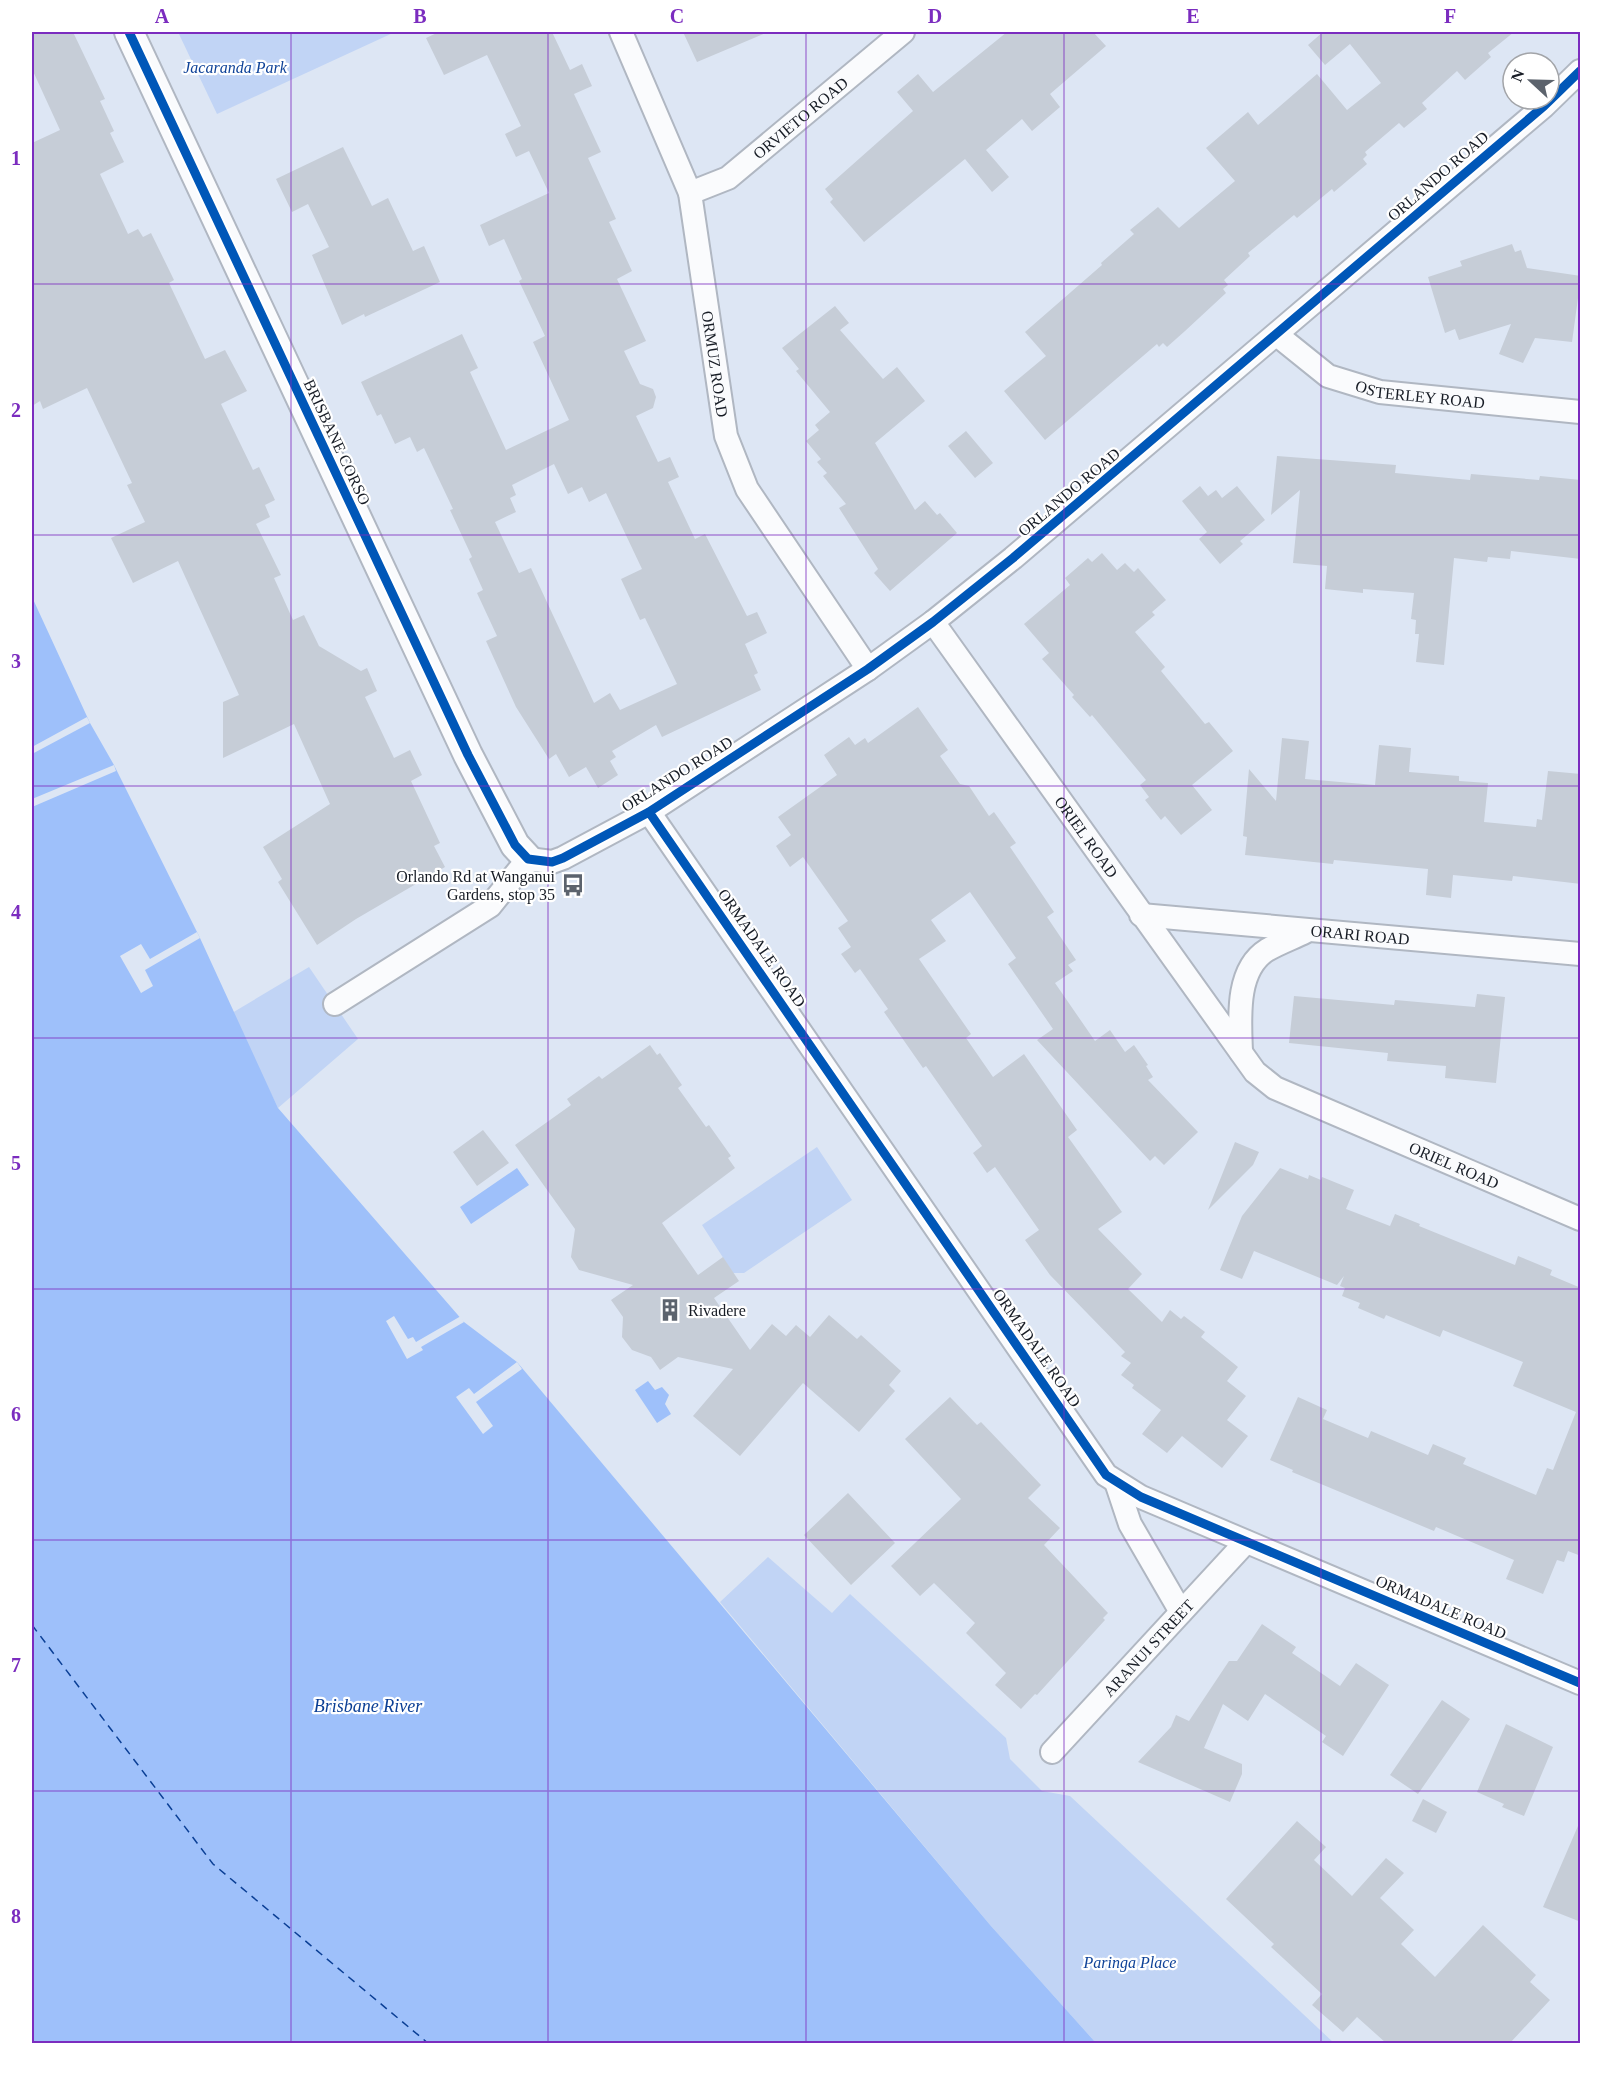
<svg xmlns="http://www.w3.org/2000/svg" width="1612" height="2075" viewBox="0 0 1612 2075" font-family="Georgia,serif">
  <style>
    .green { fill: #c1d4f5 }
    .water { fill: #9ec0fa }
    .pier { fill: #dde6f4 }
    .lines { fill: none; stroke-linecap: round; stroke-linejoin: round }
    .ferry { stroke: #0b3f95; stroke-width: 1.5; stroke-dasharray: 8 6; stroke-linecap: butt }
    .building { fill: #c6cdd7; fill-rule: evenodd }
    .minor-casing { stroke: #b0b7c2; stroke-width: 26 }
    .tertiary-casing { stroke: #b0b7c2; stroke-width: 32 }
    .minor { stroke: #fafbfd; stroke-width: 22 }
    .tertiary { stroke: #fafbfd; stroke-width: 28 }
    .cycleway-casing { stroke: #fff; stroke-width: 13 }
    .cycleway { stroke: #0057b8; stroke-width: 9 }
    .grid { fill: none; stroke: #7b2cbf; stroke-width: 1.5; stroke-opacity: 0.55 }
    .labels { text-anchor: middle; dominant-baseline: central; stroke-width: 4.5; stroke-linejoin: round; paint-order: stroke }
    .park-label { font-size: 16px; font-style: italic; fill: #0e4298; stroke: #fff }
    .street-label { font-size: 16px; fill: #171c25; stroke: #fff }
    .poi-label { font-size: 16px; fill: #171c25; stroke: #fff; text-anchor: end }
    .water-label { font-size: 18px; font-style: italic; fill: #0b3f95; stroke: #fff }
    .neatline { fill: none; stroke: #7b2cbf; stroke-width: 2 }
    .grid-label { font-size: 20px; text-anchor: middle; font-weight: bold; fill: #7b2cbf }
  </style>
  <rect width="100%" height="100%" fill="#dde6f4"/>
  <path class="green" d="M178 32H395L217 114Z
    M309 967 358 1039 278 1108 232 1013Z
    M817 1147 852 1200 744 1273H733L702 1225Z
    M768 1557 832 1613 850 1594 1006 1738 1010 1759 1042 1791 1070 1796 1334 2043H1096L991 1926 720 1602Z"/>
  <path class="water" d="M32 597 90 723 114 765 200 938 278 1108 464 1322 517 1362 991 1926 1096 2043H32Z
    M517 1168 529 1185 471 1224 460 1207Z
    M648 1381 655 1390 662 1387 669 1395 665 1404 671 1414 657 1423 635 1390Z"/>
  <path class="pier" d="M87 717 90 723 32 754V747Z
    M114 765 116 771 32 807V799Z
    M197 932 200 938 145 970 153 986 141 993 120 956 141 944 150 959Z
    M394 1316 408 1339 413 1337 416 1342 461 1316 464 1322 421 1347 423 1350 407 1359 386 1321Z
    M517 1362 522 1369 476 1402 493 1426 483 1434 456 1397 469 1388 474 1394Z"/>
  <g class="lines">
    <path class="ferry" d="M32 1625 213 1864 429 2044"/>
  </g>
  <path class="building" d="M32 32H73L105 99 100 101 114 131 110 133 124 162 100 174 128 234 138 229 143 237 151 233 174 280 169 283 205 359 225 350 247 391 221 404 253 470 259 467 275 500 265 505 270 517 256 524 281 575 274 578 293 620 304 615 319 646 361 671 367 668 377 691 365 697 394 758 410 750 422 775 411 781 440 843 434 846 445 867 356 919 317 945 278 882 282 879 263 847 330 804 294 724 223 758V702L239 695 178 561 133 583 111 538 145 522 127 485 132 483 87 388 43 409 40 401 32 406V143L60 130 32 69Z
    M439 32H552L570 70 582 64 592 86 574 94 601 152 588 158 616 219 609 222 632 271 617 279 646 341 624 351 640 384 653 389 656 397 653 408 636 416 658 462 670 457 679 477 668 482 695 539 705 534 747 616 757 612 767 633 745 644 758 673 754 675 761 690 662 737 656 725 612 751 616 757 610 761 618 775 598 788 586 767 569 777 556 754 549 759 516 707 486 641 497 636 477 593 483 590 469 559 472 557 450 510 453 509 424 448 417 452 410 437 395 444 381 414 377 416 361 382 462 334 478 368 470 372 506 450 569 420 533 342 545 336 519 281 522 279 504 239 489 246 480 225 549 193 529 151 516 157 505 134 521 126 487 55 444 75 426 38ZM554 464 568 494 582 487 589 502 606 493 642 569 621 579 640 620 645 618 677 684 620 710 610 693 594 703 531 568 519 573 495 522 516 512 510 498 516 495 512 485Z
    M683 32H768L697 62Z
    M1007 32H1093L1106 46 1050 94 1060 107 1032 131 1022 119 986 150 1009 177 992 192 965 159 864 242 830 202 833 199 825 189 913 111 897 92 918 74 933 92Z
    M1323 32H1514L1488 53 1491 57 1465 80 1457 71 1422 103 1427 109 1404 128 1399 123 1365 152 1367 155 1363 159 1367 164 1334 192 1332 189 1297 218 1294 215 1248 253 1250 256 1224 280 1228 285 1223 289 1226 293 1185 331 1167 347 1163 343 1159 347 1157 344 1045 440 1004 391 1046 356 1025 332 1102 265 1101 263 1134 234 1130 230 1158 207 1179 228 1235 181 1206 148 1248 112 1258 125 1317 74 1347 110 1381 83 1350 44 1325 65 1308 45Z
    M343 147 372 206 388 198 413 251 424 246 440 282 365 317 364 314 342 325 312 255 329 247 308 204 292 212 276 179Z
    M1512 244 1515 252 1521 250 1527 268 1581 276 1572 342 1535 338 1523 363 1499 354 1511 324 1459 340 1455 329 1445 333 1428 277 1462 266 1460 261Z
    M835 306 849 323 840 330 883 379 897 367 925 401 875 443 915 510 925 501 937 515 940 513 957 533 890 591 874 573 878 569 839 508 846 504 823 476 827 473 817 462 821 459 806 441 819 430 815 425 830 412 796 371 799 369 782 348Z
    M966 431 993 463 975 478 948 446Z
    M1277 456 1396 465 1395 473 1470 480 1471 474 1539 480 1540 476 1581 480V559L1511 551 1510 559 1488 557 1487 562 1454 558 1444 665 1416 662 1419 634H1415L1416 620 1411 619 1414 593 1363 589V593L1325 589 1327 566 1293 563 1300 490 1271 515Z
    M1200 486 1208 496 1216 490 1222 498 1237 486 1265 520 1240 541 1243 544 1220 564 1199 539 1207 532 1182 501Z
    M1102 553 1117 570 1125 563 1134 572 1138 568 1166 600 1152 612 1155 615 1135 632 1165 667 1161 671 1205 724 1209 722 1233 751 1192 785 1212 810 1181 835 1165 816 1161 820 1145 800 1149 797 1140 785 1146 780 1092 715 1090 717 1072 697 1074 695 1042 659 1049 653 1024 624 1070 585 1065 578 1088 558 1092 562Z
    M918 707 948 750 940 756 960 784 969 786 989 816 994 812 1016 843 1010 847 1054 912 1047 917 1076 960 1068 965 1073 971 1055 983 1095 1041 1110 1030 1125 1052 1134 1045 1148 1065 1146 1066 1153 1077 1148 1080 1198 1132 1164 1165 1155 1156 1150 1161 1037 1040 1053 1029 1008 964 1016 958 970 892 931 920 946 941 919 959 971 1034 966 1038 993 1077 1024 1054 1077 1130 1068 1137 1122 1212 1098 1229 1142 1274 1128 1289 1162 1322 1170 1310 1181 1319 1184 1316 1205 1332 1201 1337 1238 1367 1227 1381 1246 1396 1227 1420 1248 1436 1222 1468 1182 1436 1167 1453 1142 1434 1161 1410 1132 1388 1134 1385 1121 1375 1131 1363 1121 1356 1125 1352 1050 1275 1025 1240 1039 1230 995 1167 987 1173 973 1153 982 1146 926 1066 923 1068 884 1012 888 1009 860 969 855 973 841 954 851 947 838 928 848 921 803 857 790 867 776 846 791 835 778 817 837 775 824 755 849 737 855 745 865 738 868 743Z
    M1282 738 1309 741 1305 779 1375 785 1379 745 1411 748 1409 772 1459 776V781L1488 783 1484 822 1536 827 1537 819 1542 820 1548 771 1581 774V884L1513 876 1512 881 1453 875 1451 898 1426 895 1428 869 1334 860 1333 864 1245 855 1247 837 1243 836 1249 769 1276 801Z
    M1477 994 1505 997 1496 1083 1445 1078 1446 1066 1387 1061 1388 1053 1289 1043 1294 996 1394 1005 1395 1000 1475 1007Z
    M650 1045 657 1055 660 1053 682 1085 678 1088 706 1127 709 1125 731 1156 728 1158 735 1168 662 1223 698 1275 723 1257 739 1281 714 1298 750 1350 772 1324 786 1336 796 1325 810 1337 829 1315 857 1339 861 1335 901 1371 889 1385 895 1391 859 1432 803 1383 740 1456 693 1416 733 1369 678 1357 660 1370 651 1357 632 1350 622 1337 623 1317 611 1300 633 1285 579 1270 571 1257 575 1229 515 1145 571 1105 567 1099 599 1076 602 1079Z
    M483 1130 509 1163 477 1186 453 1152Z
    M1235 1142 1259 1152 1253 1165 1208 1210Z
    M1280 1168 1308 1179 1309 1175 1321 1180 1322 1177 1354 1190 1346 1209 1390 1226 1395 1214 1420 1224 1419 1226 1515 1265 1518 1256 1552 1270 1550 1275 1581 1288V1556L1568 1551 1564 1562 1557 1560 1543 1594 1506 1579 1514 1560 1436 1527 1434 1531 1292 1472 1293 1470 1270 1460 1298 1397 1327 1410 1323 1419 1368 1438 1371 1431 1428 1455 1433 1444 1466 1458 1463 1464 1536 1495 1547 1468 1553 1470 1576 1412 1513 1386 1523 1362 1443 1330 1440 1337 1386 1315 1384 1319 1358 1308 1360 1303 1342 1296 1345 1288 1340 1286 1344 1276 1337 1285 1254 1251 1242 1279 1220 1270 1242 1216Z
    M950 1397 977 1425 981 1422 1041 1485 1028 1498 1060 1528 1044 1545 1108 1613 1103 1618 1105 1620 1037 1695 1035 1694 1021 1709 995 1685 1006 1673 966 1633 975 1623 934 1583 920 1596 891 1566 961 1499 905 1439Z
    M848 1493 895 1543 851 1585 804 1535Z
    M1262 1624 1296 1647 1292 1653 1340 1686 1356 1663 1389 1685 1343 1756 1322 1742 1326 1736 1265 1694 1248 1721 1223 1704 1204 1748 1242 1764V1774L1230 1802 1138 1762 1171 1727 1176 1715 1189 1721 1229 1661H1237Z
    M1442 1700 1470 1719 1418 1794 1390 1775Z
    M1506 1724 1553 1747 1524 1816 1502 1807 1504 1804 1477 1792Z
    M1423 1799 1447 1812 1436 1833 1412 1821Z
    M1581 1819V1922L1543 1907Z
    M1297 1821 1326 1847 1314 1860 1352 1896 1386 1858 1404 1873 1380 1898 1414 1930 1401 1944 1435 1977 1483 1925 1536 1975 1530 1982 1550 2000 1510 2043H1386L1357 2017 1343 2032 1312 2005 1322 1994 1271 1947 1274 1944 1226 1899Z"/>
  <g class="lines">
    <g class="minor-casing">
      <g id="minor">
        <path id="s1" d="M621 32 690 193 726 436 747 489 868 669"/>
        <path id="s2" d="M690 193 728 178 903 32"/>
        <path id="s3" d="M1277 335 1328 376 1380 392 1580 412"/>
        <path id="s4" d="M933 622 1255 1072 1275 1088 1580 1219"/>
        <path d="M649 812 1106 1475 1141 1497 1580 1683"/>
        <path id="s5" d="M1141 915 1580 954"/>
        <path d="M335 1004 490 906 528 859 552 862 563 858 649 812 868 669 933 622 1013 558 1544 106 1580 71"/>
        <path d="M1241 1052C1240 1020 1235 970 1267 950 1279 943 1293 938 1305 932"/>
        <path d="M1117 1485 1130 1524 1181 1612"/>
        <path id="s6" d="M1052 1752 1246 1542"/>
      </g>
    </g>
    <g class="tertiary-casing">
      <path id="tertiary" d="M129 32 468 755 515 845 528 859"/>
    </g>
    <use href="#minor" class="minor"/>
    <use href="#tertiary" class="tertiary"/>
    <g class="cycleway-casing">
      <path id="cycleway" d="M129 32 468 755 515 845 528 859 552 862 563 858 649 812 868 669 933 622 1013 558 1544 106 1580 71
        M649 812 1106 1475 1141 1497 1580 1683"/>
    </g>
    <use href="#cycleway" class="cycleway"/>
  </g>
  <path class="grid" d="M291 32V2044M548 32V2044M806 32V2044M1064 32V2044M1321 32V2044M32 284H1580M32 535H1580M32 786H1580M32 1038H1580M32 1289H1580M32 1540H1580M32 1791H1580"/>
  <defs>
    <g id="bus-bare" transform="scale(1.8)"><path d="M-5-6H5V4H4V6H2V4H-2V6H-4V4H-5ZM-3.5-4V0h7V-4ZM-3.5 1.2v1.5H-2V1.2ZM2 1.2v1.5H3.5V1.2Z" fill="#5c636d" stroke="#fff" stroke-width="2.5" paint-order="stroke"/></g>
    <g id="building-bare" transform="scale(1.8)"><path d="M-4-6H4V6H1V3H-1V6H-4ZM-2.5-4.3h1.7v1.8h-1.7ZM.8-4.3h1.7v1.8H.8ZM-2.5-1h1.7V.8h-1.7ZM.8-1h1.7V.8H.8Z" fill="#5c636d" stroke="#fff" stroke-width="2.5" paint-order="stroke"/></g>
  </defs>
  <g fill-rule="evenodd">
    <use href="#bus-bare" x="573" y="885"/>
    <use href="#building-bare" x="670" y="1310"/>
  </g>
  <g class="labels">
    <g class="park-label">
      <text x="235" y="67">Jacaranda Park</text>
      <text x="1130" y="1962">Paringa Place</text>
    </g>
    <g class="street-label">
      <text stroke="none"><textPath href="#s2" startOffset="135">ORVIETO ROAD</textPath></text>
      <text transform="translate(1438 176) rotate(-41)">ORLANDO ROAD</text>
      <text stroke="none"><textPath href="#s1" startOffset="348">ORMUZ ROAD</textPath></text>
      <text stroke="none"><textPath href="#s3" startOffset="160">OSTERLEY ROAD</textPath></text>
      <text transform="translate(337 442) rotate(65)">BRISBANE CORSO</text>
      <text transform="translate(1069 492) rotate(-40)">ORLANDO ROAD</text>
      <text transform="translate(677 774) rotate(-32)">ORLANDO ROAD</text>
      <text stroke="none"><textPath href="#s4" startOffset="264">ORIEL ROAD</textPath></text>
      <text stroke="none"><textPath href="#s5" startOffset="220">ORARI ROAD</textPath></text>
      <text transform="translate(762 948) rotate(55)">ORMADALE ROAD</text>
      <text stroke="none"><textPath href="#s4" startOffset="774">ORIEL ROAD</textPath></text>
      <text transform="translate(1037 1348) rotate(55)">ORMADALE ROAD</text>
      <text transform="translate(1441 1607) rotate(23)">ORMADALE ROAD</text>
      <text stroke="none"><textPath href="#s6" startOffset="142">ARANUI STREET</textPath></text>
    </g>
    <g class="poi-label">
      <text x="555" y="876">Orlando Rd at Wanganui<tspan x="555" dy="18">Gardens, stop 35</tspan></text>
      <text x="688" y="1310" text-anchor="start">Rivadere</text>
    </g>
    <g class="water-label">
      <text x="368" y="1706">Brisbane River</text>
    </g>
  </g>
  <rect width="1612" height="2075" fill="none" stroke="#ffffff" stroke-width="66"/>
  <g transform="translate(1531 81) rotate(292)"><circle r="28" fill="#ffffff" stroke="#a2a4a8" stroke-width="1.5"/>
  <path d="M0-4.5L10 22L0 15L-10 22Z" fill="#5c636d"/>
  <text y="-9" font-size="16" font-weight="bold" text-anchor="middle" fill="#171c25">N</text>
  </g>
  <rect x="33" y="33" width="1546" height="2009" class="neatline"/>
  <g class="grid-label">
    <text x="162" y="23">A</text>
    <text x="420" y="23">B</text>
    <text x="677" y="23">C</text>
    <text x="935" y="23">D</text>
    <text x="1193" y="23">E</text>
    <text x="1450" y="23">F</text>
    <text x="16" y="165">1</text>
    <text x="16" y="417">2</text>
    <text x="16" y="668">3</text>
    <text x="16" y="919">4</text>
    <text x="16" y="1170">5</text>
    <text x="16" y="1421">6</text>
    <text x="16" y="1672">7</text>
    <text x="16" y="1923">8</text>
  </g>
</svg>
